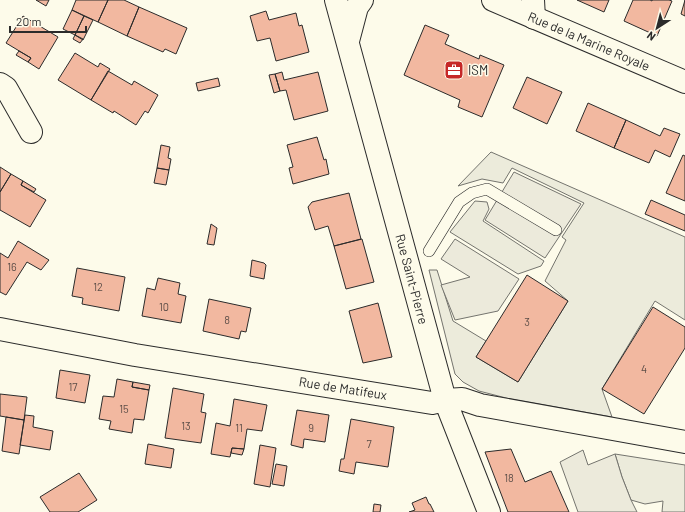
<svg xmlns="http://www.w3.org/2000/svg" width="685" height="512" viewBox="0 0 685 512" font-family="Barlow,sans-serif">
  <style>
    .green { fill: #ecebdb; stroke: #74746e }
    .parking { fill: #eceadb; stroke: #74746e }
    .building { fill: #f2b8a0; stroke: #2b2b2b }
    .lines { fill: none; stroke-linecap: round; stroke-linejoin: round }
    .service-casing { stroke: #2b2b2b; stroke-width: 12 }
    .minor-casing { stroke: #2b2b2b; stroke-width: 24 }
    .secondary-casing { stroke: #2b2b2b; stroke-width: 24 }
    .service { stroke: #fdfbea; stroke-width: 11 }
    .minor { stroke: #fdfbea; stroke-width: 22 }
    .secondary { stroke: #fdfbea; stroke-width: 22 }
    .labels { text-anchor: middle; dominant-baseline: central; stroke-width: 3; stroke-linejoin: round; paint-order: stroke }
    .number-label { font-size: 11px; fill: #5d4e48 }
    .street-label { font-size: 13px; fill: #2b2b2b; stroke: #fdfbea }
    .poi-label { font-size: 13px; fill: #2b2b2b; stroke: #fdfbea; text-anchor: start }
  </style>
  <rect width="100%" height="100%" fill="#fdfbea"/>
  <path class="green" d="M491 152 685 237V320L655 301 602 389 612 417 510 399 479 391 463 382 455 374 429 270H437L453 321 486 341 476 357 518 382 568 301 545 281 566 240 562 237 584 203 512 168 503 183 482 179 458 186Z
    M475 201 487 202 489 209 483 221 544 261 541 266 518 274 450 232Z
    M615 454 685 465V512H662L663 501 645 504 631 500 622 477Z"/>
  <path class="parking" d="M514 172 581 204 545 258 485 220Z
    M455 239 519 279 498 311 455 320 441 285 470 277 441 259Z
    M583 450 588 465 615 454 622 477 631 500 637 512H578L560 462Z"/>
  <path class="building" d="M36 0H49L46 6Z
    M76 0H108L98 22 72 10Z
    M108 0H124L139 7 127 36 98 22Z
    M577 0H609L604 12Z
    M633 0H650L652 1V0H669L672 1 657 36 624 21Z
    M685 0V16L681 14Z
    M139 7 187 28 176 54 165 49 163 52 127 36Z
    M72 10 84 16 75 35 63 29Z
    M266 11 269 20 296 13 299 26 302 25 309 52 276 61 270 38 257 41 250 16Z
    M23 16 58 37 39 69 28 62 31 58 6 43Z
    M84 16 93 20 83 40 75 35Z
    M425 25 449 35 445 44 479 59 480 55 504 65 482 117 458 107 460 100 404 75Z
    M75 35 83 39 80 43 73 39Z
    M19 51 31 58 28 62 16 55Z
    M75 53 98 67 100 63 110 69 91 100 58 80Z
    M108 71 132 85 134 81 158 95 148 113 145 111 136 125 114 111 113 113 91 100Z
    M282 72 284 80 318 72 328 111 294 120 286 90 280 91 275 74Z
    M275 74 280 91 274 93 269 75Z
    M527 77 562 92 547 124 513 108Z
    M218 78 220 86 198 91 196 83Z
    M588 103 626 120 614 148 576 131Z
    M626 120 660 136 664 128 680 134 670 157 655 150 649 163 614 148Z
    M317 137 324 160 326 159 329 174 293 184 289 168 293 167 287 145Z
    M161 145 170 147 168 158 171 159 169 170 157 168Z
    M683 155 685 156V201L666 193Z
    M0 167 11 174 0 192Z
    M157 168 169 170 166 185 154 183Z
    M11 174 23 181 21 185 46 200 30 227 0 210V192Z
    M23 181 36 189 34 192 21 185Z
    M349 193 361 239 334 246 328 226 315 230 308 207 312 202Z
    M651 200 685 215V231L645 214Z
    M211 224 217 228 214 245 207 244Z
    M362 239 374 282 346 289 334 246Z
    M18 241 49 260 41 270 27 262 6 295 0 292V253L8 258Z
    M252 260 264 263 266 265 264 279 250 276Z
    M77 268 125 277 119 311 82 304 83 298 72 296Z
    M527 275 568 301 518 382 476 357Z
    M158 278 180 283 178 294 186 296 181 323 142 316 147 288 155 290Z
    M209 299 251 308 246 332 241 331 239 339 203 331Z
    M378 303 392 357 363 363 349 311Z
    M653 307 685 327V348L644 414 602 389Z
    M60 370 90 375 85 403 56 398Z
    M117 379 133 382 132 387 149 390 144 420 134 419 132 433 109 429 111 421 99 419 103 396 114 397Z
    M133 382 150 385 149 390 132 387Z
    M173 388 204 394 201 412 206 413 201 443 165 438Z
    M0 394 27 397 24 420 0 416Z
    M234 399 267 405 262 431 247 429 244 449 232 448 230 457 211 454 216 423 230 426Z
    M297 410 329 415 325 442 304 439 303 448 291 445Z
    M25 415 34 416 33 427 53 431 50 450 20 445Z
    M6 417 24 420 19 454 2 451Z
    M351 419 394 427 388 467 356 462 354 474 339 471 341 459H344Z
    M148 444 174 449 171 468 145 464Z
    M260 445 276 448 270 487 254 484Z
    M232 448 244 449 242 455 231 453Z
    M511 449 525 482 551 471 569 512H508L485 452Z
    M276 464 287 466 284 486 272 484Z
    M79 473 97 500 78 512H50L40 497Z
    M426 497 429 504H430L434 512H409L415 510 412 503Z
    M374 504 381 505 380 512H373Z"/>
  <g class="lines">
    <g class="service-casing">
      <path id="service" d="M429 251 459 202 472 193 487 189 556 230"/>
    </g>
    <g class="minor-casing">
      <path id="minor" d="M336 0 445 400 489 512
        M533 0 534 18
        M348 41 357 7 362 0
        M0 84 6 88 31 132
        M0 329 135 355 432 403 445 400 462 399 480 405 685 442"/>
    </g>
    <g class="secondary-casing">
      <path id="secondary" d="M493 0 685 82"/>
    </g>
    <use href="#service" class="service"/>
    <use href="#minor" class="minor"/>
    <use href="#secondary" class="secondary"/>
  </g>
  <defs>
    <g id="office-square" transform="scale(1)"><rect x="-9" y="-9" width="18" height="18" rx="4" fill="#c62828" stroke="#fdfbea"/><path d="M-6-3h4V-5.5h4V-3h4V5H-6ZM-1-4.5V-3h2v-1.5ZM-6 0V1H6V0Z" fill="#fff"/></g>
  </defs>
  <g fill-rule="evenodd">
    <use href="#office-square" x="454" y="70"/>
  </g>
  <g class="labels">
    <g class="number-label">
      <text x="12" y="266">16</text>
      <text x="98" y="286">12</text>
      <text x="164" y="306">10</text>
      <text x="227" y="319">8</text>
      <text x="527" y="321">3</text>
      <text x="644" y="368">4</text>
      <text x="73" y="386">17</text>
      <text x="124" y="408">15</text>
      <text x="186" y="425">13</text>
      <text x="239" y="427">11</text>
      <text x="311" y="427">9</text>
      <text x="369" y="443">7</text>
      <text x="509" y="477">18</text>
    </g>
    <g class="street-label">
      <text transform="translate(589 41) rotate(23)">Rue de la Marine Royale</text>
      <text transform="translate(412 279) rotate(75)">Rue Saint-Pierre</text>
      <text transform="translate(343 388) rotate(9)">Rue de Matifeux</text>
    </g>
    <g class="poi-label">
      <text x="468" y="70">ISM</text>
    </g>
  </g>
  <g transform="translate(657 28) rotate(216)" stroke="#fdfbea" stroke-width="3" paint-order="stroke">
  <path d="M0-3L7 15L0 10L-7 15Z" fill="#2b2b2b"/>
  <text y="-6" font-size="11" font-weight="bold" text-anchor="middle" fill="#2b2b2b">N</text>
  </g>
  <path d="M10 26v6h76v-6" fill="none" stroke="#2b2b2b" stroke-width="2"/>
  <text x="16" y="26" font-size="12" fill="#2b2b2b" stroke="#fdfbea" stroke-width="3" paint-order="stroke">20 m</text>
</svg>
